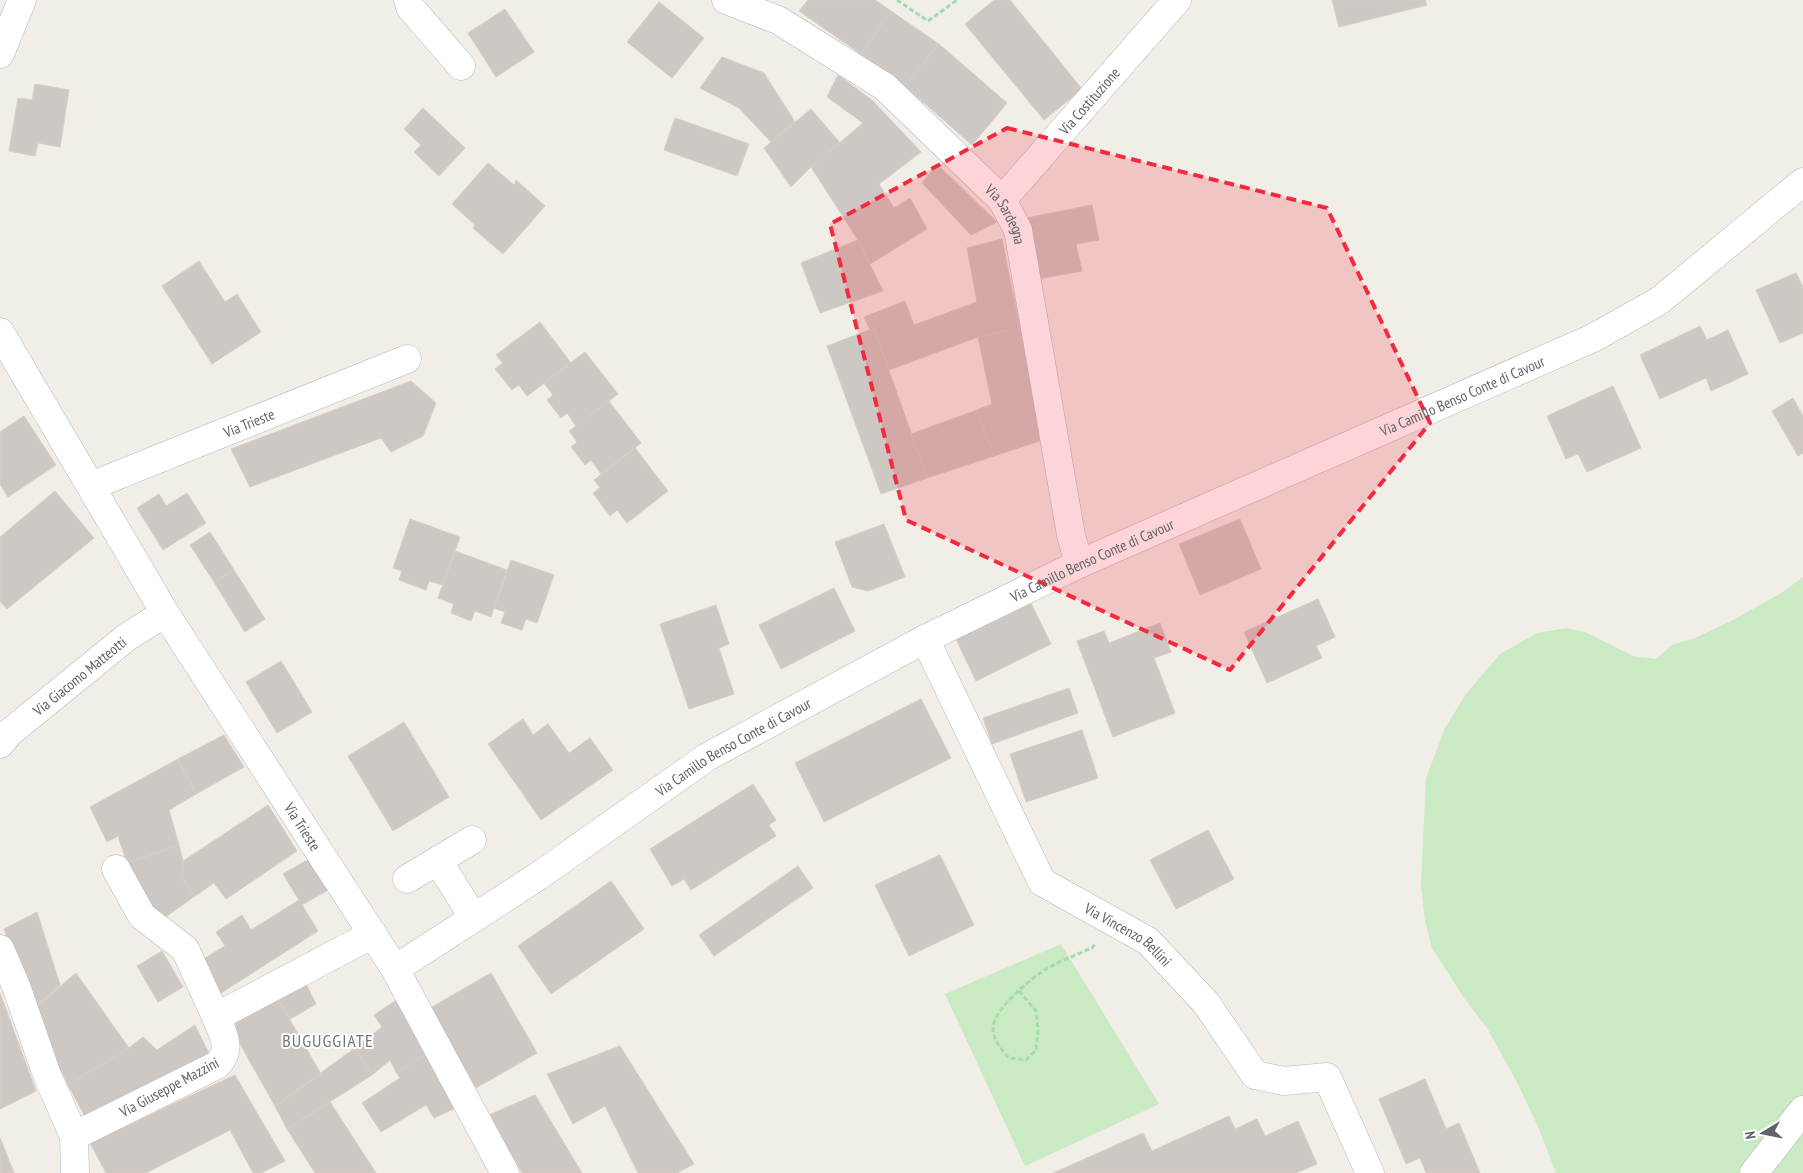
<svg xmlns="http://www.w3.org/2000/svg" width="1803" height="1173" viewBox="0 0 1803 1173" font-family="'PT Sans Narrow',sans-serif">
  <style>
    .green { fill: #c9eac2 }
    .building { fill: #cdc8c3; stroke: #d7cec5 }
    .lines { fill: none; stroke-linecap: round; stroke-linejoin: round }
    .street-casing { stroke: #b4b9bc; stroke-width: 29 }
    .path { stroke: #a5dda9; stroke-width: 3; stroke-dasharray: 5 2.5; stroke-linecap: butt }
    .street { stroke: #fff; stroke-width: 28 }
    .marked { fill: #f5293d; fill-opacity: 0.2; stroke: #f5293d; stroke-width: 4; stroke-dasharray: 10 6; stroke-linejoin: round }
    .labels { text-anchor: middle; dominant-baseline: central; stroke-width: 4; stroke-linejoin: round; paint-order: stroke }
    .street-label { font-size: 15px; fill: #5e6468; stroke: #fff }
    .quarter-label { font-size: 18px; letter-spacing: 1px; fill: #6f777a; stroke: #fff }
  </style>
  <rect width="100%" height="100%" fill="#f1ede7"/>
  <path class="green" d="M1803 577V1173H1556L1539 1129 1518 1084 1487 1028 1464 998 1432 948 1425 921 1421 886 1426 778 1445 728 1466 694 1500 654 1537 633 1566 628 1585 632 1633 656 1656 659 1672 645 1695 638 1733 620 1783 592Z
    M1061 944 1159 1104 1025 1166 945 994Z"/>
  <path class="building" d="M808 0H875L891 11 861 54 799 11Z
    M994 0H1010L1082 89 1044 120 965 24Z
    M1332 0H1425L1427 5 1339 27Z
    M659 2 704 38 672 78 627 42Z
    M505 9 534 52 496 77 468 33Z
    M891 11 939 44 905 86 861 54Z
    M939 44 1007 103 972 145 905 86Z
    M722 57 764 73 795 122 771 142 739 108 700 88Z
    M838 75 873 101 921 152 879 184 894 208 910 198 927 229 870 264 858 240 811 167 863 123 827 97Z
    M35 84 69 90 60 147 38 143 35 156 9 151 18 98 32 100Z
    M423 108 465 148 439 176 414 152 421 145 404 129Z
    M811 109 840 143 811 167 791 187 764 148Z
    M675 118 749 144 737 176 664 150Z
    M488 163 514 185 516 180 545 206 503 254 473 228 475 225 452 204Z
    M937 164 997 222 971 235 922 183Z
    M1092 205 1099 240 1076 244 1082 271 1038 279 1026 218Z
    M1002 239 1020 328 978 337 889 370 874 328 870 330 864 317 905 301 914 325 977 302 967 248Z
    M858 240 883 291 820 313 801 263Z
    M199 261 225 302 237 294 261 332 212 364 162 286Z
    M1796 273 1803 287V333L1780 343 1756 290Z
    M540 322 571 363 527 396 519 385 512 390 495 369 503 363 496 355Z
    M1700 326 1707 340 1728 330 1748 374 1711 391 1706 378 1660 399 1640 355Z
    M874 328 927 478 881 494 827 346Z
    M1020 328 1046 439 994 456 977 410 992 404 978 337Z
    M585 352 618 394 576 426 567 413 561 418 547 400 553 395 544 383Z
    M411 381 436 403 423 436 391 452 381 438 250 487 231 449Z
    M1613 386 1641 448 1587 472 1578 454 1566 459 1547 416Z
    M1793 398 1803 416V453L1798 456 1772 411Z
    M609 401 641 443 601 474 591 460 585 465 571 447 577 442 569 431Z
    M977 410 994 456 927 478 911 434Z
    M24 416 56 465 8 497 0 484V432Z
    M635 448 668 491 627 523 617 510 610 516 593 493 600 488 594 480Z
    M55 491 94 538 7 609 0 601V537Z
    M187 493 206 523 163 550 137 508 159 494 166 506Z
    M410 519 460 537 443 585 429 581 426 590 399 580 402 571 393 568Z
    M1240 519 1261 569 1200 595 1179 544Z
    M884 524 905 577 868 591 852 587 835 542Z
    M210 532 234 570 214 582 190 545Z
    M455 551 507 570 491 617 475 611 471 621 451 613 454 604 438 598Z
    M511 560 554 575 537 623 526 619 522 630 501 623 505 612 494 608Z
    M234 570 265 619 245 632 214 582Z
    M834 588 855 631 781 669 759 625Z
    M1318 599 1335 637 1316 646 1322 658 1267 683 1244 632Z
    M1030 601 1051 644 976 681 955 637Z
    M716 605 729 644 719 648 734 694 689 709 660 624Z
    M1160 623 1171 652 1154 658 1175 713 1113 737 1077 641 1104 631 1109 643Z
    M281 661 312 712 277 733 246 682Z
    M1069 688 1078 713 992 744 983 718Z
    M921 699 951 758 824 822 795 763Z
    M523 719 533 735 548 724 569 753 590 738 613 770 541 820 488 744Z
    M404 722 449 797 393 831 348 756Z
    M1082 730 1098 778 1026 802 1010 754Z
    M224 735 244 767 196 794 178 759Z
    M178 759 196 794 169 810 179 845 127 863 118 836 107 842 90 807Z
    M753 784 776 820 769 825 776 836 691 890 684 879 672 886 650 849Z
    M268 805 297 851 226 899 214 883 195 896 182 878 183 861Z
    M1208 830 1234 879 1176 909 1150 860Z
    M179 845 183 861 182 878 195 896 157 923 127 863Z
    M940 855 974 925 909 956 875 885Z
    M309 859 328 890 302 905 283 874Z
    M798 866 813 888 714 956 699 935Z
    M611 881 644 929 551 994 518 946Z
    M299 900 318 931 221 993 200 961 225 946 216 932 242 915 251 930Z
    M37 912 60 985 31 1011 4 929Z
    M162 951 183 987 158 1002 137 966Z
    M76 973 129 1048 68 1085 31 1011Z
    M491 973 537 1053 476 1088 430 1008Z
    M303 978 316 1004 290 1019 274 992Z
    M274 992 321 1074 275 1106 236 1037V1022L239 1012Z
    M0 993 36 1091 0 1109Z
    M401 997 431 1052 396 1072 390 1060 372 1075 355 1048 382 1027 374 1015Z
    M195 1025 209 1054 87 1120 68 1085 129 1048 143 1037 157 1050Z
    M620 1046 694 1164 677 1173H638L605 1106 573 1124 547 1074Z
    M355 1048 372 1075 287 1129 275 1106Z
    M431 1052 460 1106 434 1118 426 1105 381 1132 362 1103 400 1078 396 1072Z
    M235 1075 285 1161 261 1173H253L230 1130 146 1173H106L90 1143Z
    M1425 1079 1446 1129 1459 1123 1480 1173H1426L1420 1158 1406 1164 1379 1099Z
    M535 1095 582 1173H522L489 1115Z
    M330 1102 376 1173H315L287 1129Z
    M1229 1116 1235 1129 1257 1119 1265 1136 1298 1121 1317 1164 1296 1173H1053L1143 1133 1152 1151Z
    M0 1138 14 1173H0Z"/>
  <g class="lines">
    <g class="street-casing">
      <g id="street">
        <path d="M408 0 410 7 461 66"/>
        <path id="s1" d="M726 0 778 20 885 87 1002 200 1018 230 1071 535 1079 564"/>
        <path d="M0 54 22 0"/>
        <path id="s2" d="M1002 200 1177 0"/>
        <path id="s3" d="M0 332 165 613 395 969 505 1173"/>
        <path id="s4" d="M91 486 407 359"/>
        <path id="s5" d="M925 639 1042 882 1148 941 1206 1003 1255 1075 1284 1081 1327 1077 1370 1173"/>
        <path id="s6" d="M0 744 9 733 127 637 165 613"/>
        <path d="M438 861 474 918"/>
        <path d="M116 869 142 916 185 949 216 1017"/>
        <path d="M407 879 472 840"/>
        <path d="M0 949 16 986 47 1075 74 1136 75 1173"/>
        <path id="s7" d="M395 969 537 877 707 757 925 639 1079 564 1593 338 1659 301 1803 182"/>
        <path d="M74 1136 217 1065C233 1049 223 1035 216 1017L373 934"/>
        <path d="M1754 1173 1803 1110"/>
      </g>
    </g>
    <path class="path" d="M897 0 928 21 957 0
      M1019 991 1036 1011 1038 1031 1036 1050 1026 1060 1009 1058C1002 1050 993 1041 993 1028 993 1011 1026 983 1040 973 1054 963 1076 955 1092 948L1095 944"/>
    <use href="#street" class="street"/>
  </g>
  <path class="marked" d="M1007 128 1327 208 1430 423 1230 670 906 520 830 224Z"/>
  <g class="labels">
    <g class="street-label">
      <text stroke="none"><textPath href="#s2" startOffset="132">Via Costituzione</textPath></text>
      <text stroke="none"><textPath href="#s1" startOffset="359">Via Sardegna</textPath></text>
      <text stroke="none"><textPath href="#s7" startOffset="1215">Via Camillo Benso Conte di Cavour</textPath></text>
      <text stroke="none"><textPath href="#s4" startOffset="170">Via Trieste</textPath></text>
      <text stroke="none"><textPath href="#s7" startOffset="810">Via Camillo Benso Conte di Cavour</textPath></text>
      <text stroke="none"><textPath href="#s6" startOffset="105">Via Giacomo Matteotti</textPath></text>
      <text stroke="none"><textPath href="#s7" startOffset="405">Via Camillo Benso Conte di Cavour</textPath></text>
      <text stroke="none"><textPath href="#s3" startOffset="580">Via Trieste</textPath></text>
      <text stroke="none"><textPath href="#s5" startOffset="371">Via Vincenzo Bellini</textPath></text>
      <text transform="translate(169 1087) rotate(-28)">Via Giuseppe Mazzini</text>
    </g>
    <g class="quarter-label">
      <text x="328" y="1040">BUGUGGIATE</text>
    </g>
  </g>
  <g transform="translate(1763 1133) rotate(260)" stroke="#ffffff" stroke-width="4" paint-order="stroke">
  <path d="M0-4L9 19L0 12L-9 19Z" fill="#5e6468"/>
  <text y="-8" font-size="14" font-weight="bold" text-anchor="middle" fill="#5e6468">N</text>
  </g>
</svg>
